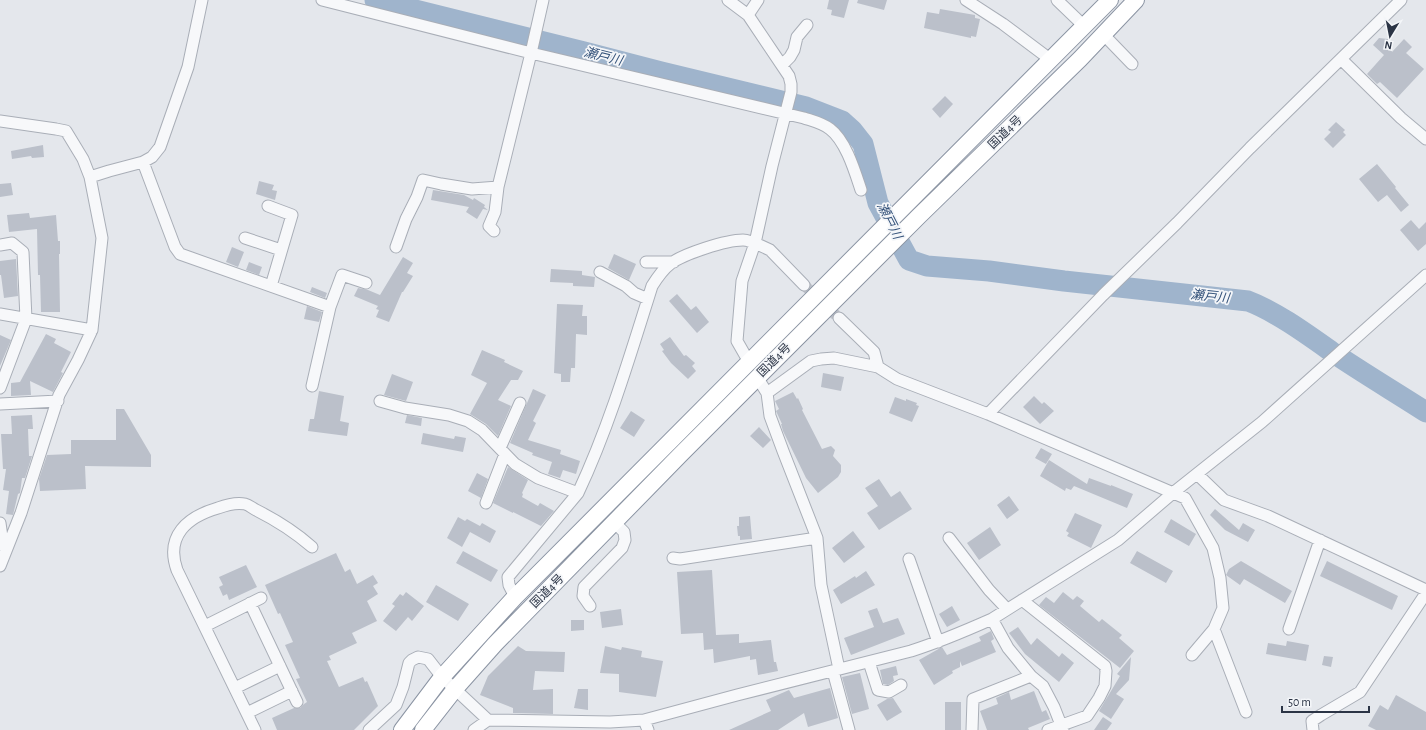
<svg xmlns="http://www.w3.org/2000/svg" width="1426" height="730" viewBox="0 0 1426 730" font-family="'Alegreya Sans','Noto Sans JP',sans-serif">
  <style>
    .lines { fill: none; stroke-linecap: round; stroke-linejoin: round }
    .river { stroke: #9fb4cc; stroke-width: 21 }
    .building { fill: #bbc0ca }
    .minor-tunnel { stroke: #bfc3cb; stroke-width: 11; stroke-dasharray: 11 5.5; stroke-linecap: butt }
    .minor-casing { stroke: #a9aeb7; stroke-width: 13 }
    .highway-casing { stroke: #8b94a3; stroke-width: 18 }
    .minor { stroke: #f7f8fa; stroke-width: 11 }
    .highway { stroke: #fff; stroke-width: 16 }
    .labels { text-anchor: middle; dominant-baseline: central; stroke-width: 3.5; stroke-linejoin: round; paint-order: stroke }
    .street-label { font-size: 12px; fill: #2b3445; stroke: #f4f6f9 }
    .water-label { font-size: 13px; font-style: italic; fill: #34527a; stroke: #f4f6f9 }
  </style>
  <rect width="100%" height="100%" fill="#e4e7ec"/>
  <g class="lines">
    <path class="river" d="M375 0 584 52 661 72 806 107 842 121 852 130 863 144 878 203 909 260 927 266 989 271 1064 281 1248 301C1275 311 1308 335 1332 352 1363 373 1395 392 1426 412"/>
  </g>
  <path class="building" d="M829 0H849L844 18 831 15 832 10 827 9Z
    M858 0H887L884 10 857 3Z
    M940 9 975 15V18L980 19 976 37 971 36V38L924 28 927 12 939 14Z
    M1379 38 1388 39 1392 52 1404 39 1412 47 1406 53 1424 69 1397 98 1380 82 1377 84 1367 74 1384 55 1373 45Z
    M945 96 953 104 940 118 932 109Z
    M1336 122 1345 130 1343 132 1346 135 1333 148 1324 139 1331 132 1328 130Z
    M43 145 44 157 32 158 31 156 12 159 11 151Z
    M1377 164 1396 187 1395 188 1409 205 1401 212 1387 195 1378 202 1359 179Z
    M259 181 274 185 272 190 277 191 275 200 256 194Z
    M11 183 13 195 0 197V184Z
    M433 190 464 195 473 200 474 198 485 205 484 207 488 210 483 209 477 219 466 212 469 207 431 200Z
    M29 213 30 218 56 215 58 241H60V254H59L60 312H41L40 275H38L37 229 9 232 7 215Z
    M1411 220 1419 229 1426 222V244L1418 251 1400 230Z
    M232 247 244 252 238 267 226 262Z
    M614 254 636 264 629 280 608 268Z
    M403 257 413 263 407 273 413 276 403 292H402L389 322 376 317 379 310 376 309 378 306 354 296 358 288 368 290 380 295Z
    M16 259 18 296 4 298 1 275H0V261Z
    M249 262 262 267 259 275 246 270Z
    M551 269 582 271V275L595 277 594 287 573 286V283L550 282Z
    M312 287 327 293 325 298 310 292Z
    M677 294 691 310 696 306 709 322 697 333 669 301Z
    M557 304 583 305 582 316H587V335L576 334 575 368H571L570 382H561V374L554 373Z
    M307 306 322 312 319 322 304 319Z
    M46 334 56 339 54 343 71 352 61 372 63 373 53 392 30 381 31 395 11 396V383L20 382Z
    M0 335 11 340 0 366Z
    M670 337 684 356 686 355 695 363 692 366 696 371 688 379 671 363 662 351 664 350 660 344Z
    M482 350 505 360 504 362 523 371 518 380H511L498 400 511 406 498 436 486 424 470 414 487 383 471 375Z
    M823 373 844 377 841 391 821 387Z
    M392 374 413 382 406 401 384 395Z
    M533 389 546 395 533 421 536 423 528 440 561 450 560 454 580 461 576 474 563 470 560 478 548 474 552 462 532 455 533 453 510 443Z
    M319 391 344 396 340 421 349 423 347 436 308 431 310 419H314Z
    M793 392 797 399 798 398 803 409 802 410 822 449 831 446 835 450 833 456 841 465V472L838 477 818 493 806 478 783 431 781 424H782L776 411 779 409 775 401Z
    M1034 396 1042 404 1044 402 1054 411 1040 424 1023 407Z
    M895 397 906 401V399L917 403 916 405 919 406 912 422 889 413Z
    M116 409H124L151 455V467L85 466 86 489 40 491 39 479 47 455 71 454V440H116Z
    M631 411 645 420 634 437 620 428Z
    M32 415 33 429H28L29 456H32L25 478H22L20 493 18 494 13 515 6 514 9 491 3 490 6 469H3L1 434H12L11 416Z
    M407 415 422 418 421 426 405 423Z
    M759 427 771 440 763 448 750 436Z
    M423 433 454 439 455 436 466 438 463 452 421 444Z
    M1041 448 1052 454 1046 464 1035 458Z
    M1049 460 1087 484 1089 478 1111 486V485L1133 494 1127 508 1074 486 1071 490 1066 488 1065 491 1040 476Z
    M508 467 528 480 522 493 523 494 522 497 538 506 540 503 554 511 541 526 513 512V513L493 503Z
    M477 473 488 479 481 498 468 491Z
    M879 479 891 497 900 491 912 509 879 530 867 513 878 506 865 488Z
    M1009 496 1019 510 1007 519 997 505Z
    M1215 509 1239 530 1243 523 1255 530 1248 542 1225 530 1210 515Z
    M1075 513 1102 525 1091 548 1067 536 1069 533 1066 531Z
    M750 516 752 539 740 540V536H738L737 526H739V517Z
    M458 517 465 521 467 519 480 526 482 523 496 531 490 543 470 532 462 547 447 538Z
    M1171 519 1196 534 1189 546 1164 532Z
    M990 527 1001 545 979 560 967 543Z
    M853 531 865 547 844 563 832 548Z
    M463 551 498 570 491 582 456 563Z
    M1137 551 1173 571 1166 583 1130 563Z
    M336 553 345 572 350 569 357 584 373 575 378 583 373 586 378 594 367 601 377 621 352 633 357 643 329 656 331 660 327 661 339 687 363 677 365 682 367 681 378 706 354 730H277L272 718 294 708H300L304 704 307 702 296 679 300 678 285 645 293 642 280 613 278 614 265 585Z
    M1241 561 1292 591 1285 603 1244 579 1240 585 1226 575 1229 569Z
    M1327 561 1398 596 1392 610 1320 576Z
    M246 565 257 587 229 600 227 594 223 596 219 587 223 585 219 577Z
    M712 570 716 635 739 634V643L771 640 774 662H776L778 671 758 675 756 659 750 660V656L714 663 713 649 704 650 703 633 681 634 677 572Z
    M866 571 875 585 841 604 833 590 855 576 856 578Z
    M436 585 469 604 458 621 426 602Z
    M406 592 424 606 412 621 408 617 396 631 383 621 395 606 392 604 400 594 403 596Z
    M1063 592 1073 600 1077 596 1084 601 1080 606 1099 622 1102 619 1122 635 1119 638 1134 651 1120 668 1039 605 1046 597 1054 603Z
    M952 606 960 620 947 627 939 614Z
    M877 608 883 623 898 618 905 634 851 655 844 638 874 627 868 611Z
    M621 609 623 625 602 628 600 612Z
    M571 620H584V630L571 631Z
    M1018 627 1031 645 1037 638 1059 657 1062 653 1074 663 1059 682 1025 654 1009 633Z
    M991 631 994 639 991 641 996 652 962 666 960 661V667L952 671 953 673 934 685 919 660 942 647 947 655 981 641 979 637Z
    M1287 641 1309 645 1306 661 1266 654 1268 643 1286 646Z
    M518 646 526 651 565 652 564 672 535 671 533 690 553 689V714L513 713V708L480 695 488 676Z
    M605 646 621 650 622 647 642 651 641 657 663 661 656 697 619 692V674L600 673Z
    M1324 656 1333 657 1331 667 1322 665Z
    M1131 657 1129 680 1116 694 1124 699 1111 719 1099 711 1120 676 1117 674Z
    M896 666 898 675 893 676 894 681 888 685 883 684 880 670Z
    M860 673 869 709 852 714 842 677Z
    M830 688 838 718 808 727 804 713 778 730H729L771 711 766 700 789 690 794 698Z
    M578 689H588V710L574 708Z
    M1034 691 1042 712 1046 710 1050 719 1028 728 1029 730H987L980 711 998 704 996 698 1009 692 1011 700Z
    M1396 695 1426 712V730H1376L1368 726 1380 705 1388 710Z
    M893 698 902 712 887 721 877 705 887 699Z
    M945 702H961V730H945Z
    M1103 717 1112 723 1107 730H1094Z"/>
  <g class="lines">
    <path class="minor-tunnel" d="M804 285 839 318"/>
    <g class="minor-casing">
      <path id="minor" d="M322 0 531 53 804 118C813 121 822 123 830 129 846 141 855 172 861 190
        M728 0 748 15 789 76 791 84V92L772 166 755 243 770 250 804 285
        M966 0 1003 24 1051 60
        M1057 0 1084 26
        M748 15 758 0
        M1103 34 1132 64
        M1341 59 1401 118 1426 139
        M782 65 790 57 794 50 797 37 807 25
        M0 121 56 129 66 131 83 159 90 177 102 238 92 330 78 360 59 395 21 513 0 566
        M143 162 175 247 180 254 330 307
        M90 177 109 171 143 162 152 157 160 147 188 67 202 0
        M268 206 292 215 271 286
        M494 231 489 226 495 212 498 187 531 53 543 0
        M245 238 281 250
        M0 245 12 243 23 252 26 319 0 388
        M396 247 406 219 417 197 423 180 441 184 472 189 498 187
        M646 262H674
        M600 272 626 286 634 293 648 299
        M0 314 92 330
        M839 318 874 352 878 367
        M757 377 767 393 770 416 783 451 817 538 821 585 839 669
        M312 386 330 307 342 275 366 283
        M767 393 811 361 821 359 834 358 878 367 897 379 988 414 1185 498 1213 548 1220 578 1223 608 1214 629 1246 712
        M380 401 405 408 449 415 468 421 482 430 515 464 538 478 578 493 508 577 509 585 515 597
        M0 404 58 401
        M988 414 1103 295 1177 223 1250 148 1401 0
        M500 448 520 403
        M1197 474 1224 500 1268 516 1426 590
        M578 493C609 427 630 356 652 286 657 278 662 270 670 264 683 254 726 240 743 240 747 240 751 242 755 243L742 281 737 341 749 362
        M486 503 505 454
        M0 523 3 544 6 549
        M949 538 989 590 1007 609
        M673 558 680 559 817 538
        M909 559 938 642
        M1022 600 1105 666 1106 671 1105 686 1099 698 1087 716 1048 730
        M250 603 297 702
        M590 606 583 596 584 587 622 548 625 540 624 532 614 522
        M992 619 1008 648 1031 676 1043 686 1054 707 1063 730
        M205 626 261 598
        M1289 629 1320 540
        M1192 655 1214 629
        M869 662 878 690 889 692 901 685
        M833 671 849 730
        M235 688 280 666
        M247 713 292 691
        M644 720 648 730
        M255 730 177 570C165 536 187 517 218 508 226 505 236 502 245 504 249 505 252 508 256 510 276 520 295 532 312 547
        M369 730 396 705 403 687 409 663 412 660 418 657 428 659 442 677 488 720 610 722 644 720 737 695 911 651C939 642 965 631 992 619L1118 540 1174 492 1262 422 1426 275
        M474 730 488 720
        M972 730 973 699 1031 676
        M1313 730 1312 721 1321 715 1360 692 1426 593"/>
    </g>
    <g class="highway-casing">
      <path id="highway" d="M402 730 442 677 515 597 1110 0
        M423 730 455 689 495 644 681 454 919 216 1080 59 1136 0"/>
    </g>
    <use href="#minor" class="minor"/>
    <use href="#highway" class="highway"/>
  </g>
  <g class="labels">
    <g class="street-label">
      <text transform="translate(1005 132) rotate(-44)">国道4号</text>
      <text transform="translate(774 360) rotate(-45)">国道4号</text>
      <text transform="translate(547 591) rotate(-45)">国道4号</text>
    </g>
    <g class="water-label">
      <text transform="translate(603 57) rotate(14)">瀬戸川</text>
      <text transform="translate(889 221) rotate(63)">瀬戸川</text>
      <text transform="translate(1210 297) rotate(6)">瀬戸川</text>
    </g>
  </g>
  <g transform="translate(1390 36) rotate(190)" stroke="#f4f6f9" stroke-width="3" paint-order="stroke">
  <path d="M0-3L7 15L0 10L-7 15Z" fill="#2b3445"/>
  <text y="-6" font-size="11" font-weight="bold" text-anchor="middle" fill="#2b3445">N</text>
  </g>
  <path d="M1282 706v6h87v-6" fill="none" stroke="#2b3445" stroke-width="2"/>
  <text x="1288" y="706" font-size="12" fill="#2b3445" stroke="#f4f6f9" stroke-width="3" paint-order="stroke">50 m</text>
</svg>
